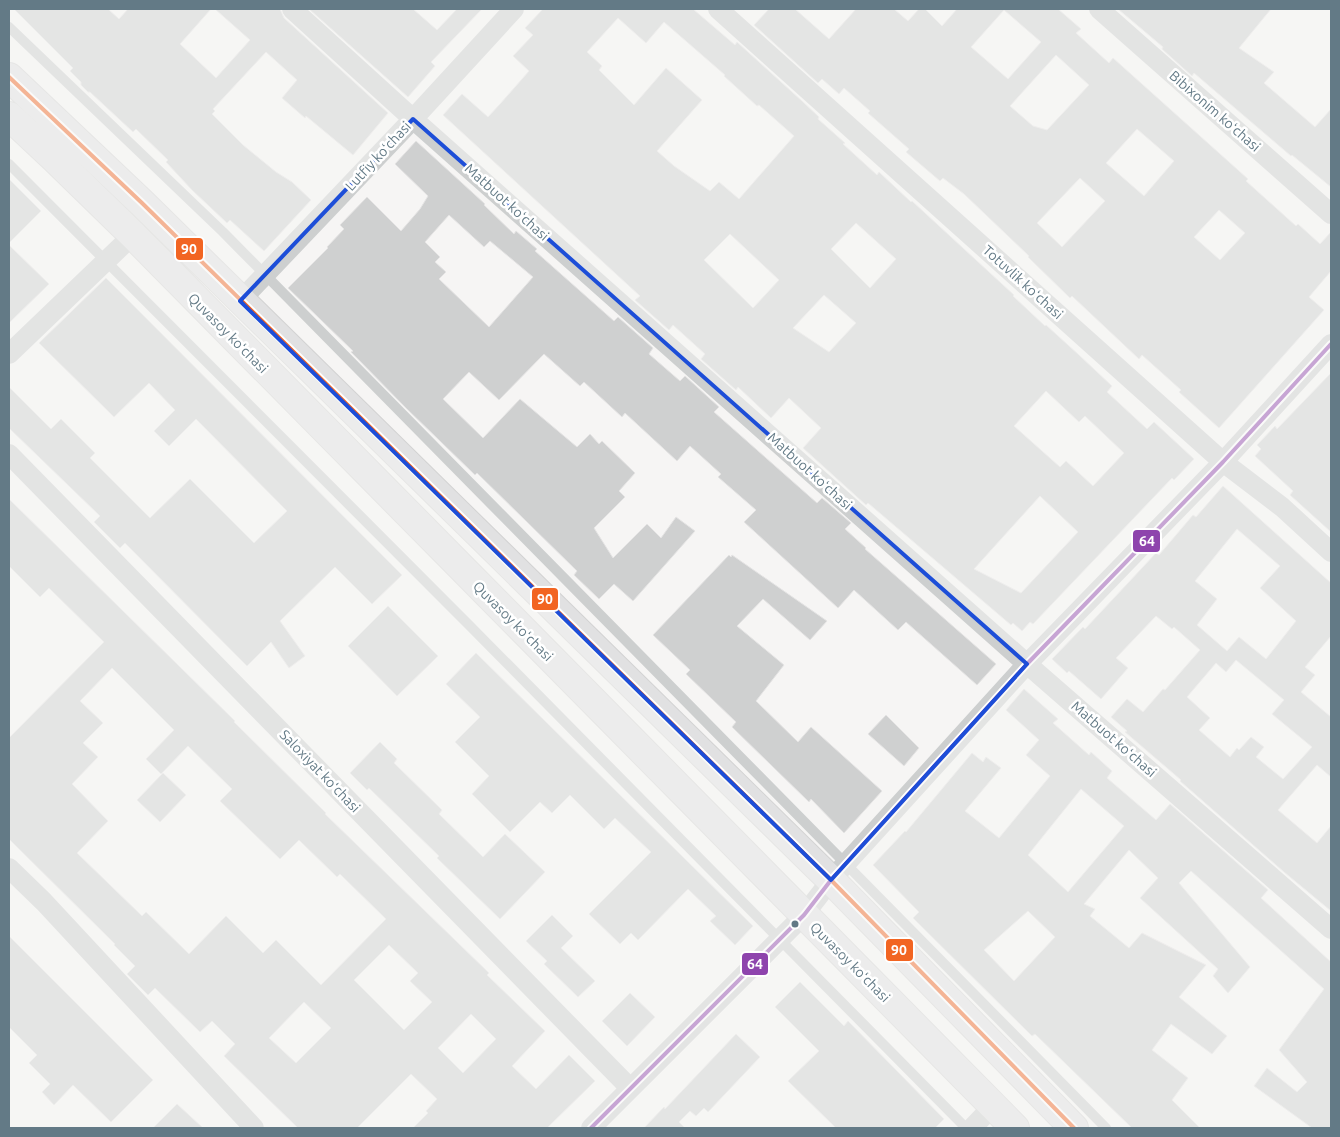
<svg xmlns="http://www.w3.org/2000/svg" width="1340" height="1137" viewBox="0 0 1340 1137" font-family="Ubuntu,sans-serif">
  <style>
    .building { fill: #cfd0d0; stroke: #e5e4e4; fill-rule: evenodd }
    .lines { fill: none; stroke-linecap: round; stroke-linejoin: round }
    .primary-casing { stroke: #d3d3d3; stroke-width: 30 }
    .lane { stroke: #cdcfcf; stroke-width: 10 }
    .street { stroke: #cdcfcf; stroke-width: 20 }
    .primary { stroke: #e1e1e2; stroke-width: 28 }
    .bus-1-casing { stroke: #fff; stroke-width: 8 }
    .bus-2-casing { stroke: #fff; stroke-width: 8 }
    .bus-1 { stroke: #f26522; stroke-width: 4 }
    .bus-2 { stroke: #8e44ad; stroke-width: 4 }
    .marked { fill: none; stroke: #1d4ed8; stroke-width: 4; stroke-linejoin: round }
    .bus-dot { fill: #637a86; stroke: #fff; stroke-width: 2 }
    .labels { text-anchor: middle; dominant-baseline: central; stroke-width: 5; stroke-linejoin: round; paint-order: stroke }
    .street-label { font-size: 14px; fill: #637a86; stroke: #fff }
    .line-badge { stroke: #fff; stroke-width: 2 }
    .badge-label { font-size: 14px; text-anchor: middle; font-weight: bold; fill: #fff }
  </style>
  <rect width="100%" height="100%" fill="#f6f5f4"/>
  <path class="building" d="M14 9H108L119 19 128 9H211L180 44 216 78 250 40 215 9H280L284 18 388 113 353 155 306 116 305 118 282 98 297 80 266 52 213 109 215 111 212 114 243 145 276 172 292 182 311 200 264 251 230 220 227 223 192 190 166 162 168 160 136 129 133 132 90 92H88L81 85V82L70 71 73 68Z
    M309 9H413L437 30 457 9H482L431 62 435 66 408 97Z
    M543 9H693L735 45 737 42 802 101 819 117 818 119 845 143 843 144 877 175 879 172 911 202 912 201 1014 295 1013 296 1045 326 1046 325 1079 355 1112 386 1107 392 1147 429 1154 422 1194 459 1174 480 1172 478 1033 624 1030 622 1022 631 1013 623 1011 625 868 503 866 505 803 448 821 428 789 398 771 418 738 387 736 390 701 359 705 354 673 325 669 330 635 300 640 296 443 115 462 94 488 117 500 104 529 71 513 56 533 35 525 28ZM618 18 646 43 664 22 725 75 724 76 757 106 759 105 794 136 739 199 719 182 710 191 674 166 657 151 702 100 666 68 634 105 599 70 602 66 587 52ZM856 223 896 259 870 288 831 249ZM730 234 779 280 753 308 704 260ZM824 295 856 323 829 352 793 328ZM1046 391 1079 422 1085 416 1124 453 1093 486 1066 461 1060 467 1014 426ZM1040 496 1078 532 1021 593 974 569Z
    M769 9H795L829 39 856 9H894L908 21 919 9H925L942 26 957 9H1058L1081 29 1076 33 1109 63 1113 58 1248 179 1246 181 1296 226 1298 224 1320 244 1331 232V271L1309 297 1324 310 1219 428 1179 392 1181 390 1142 355 1139 359 1072 296 1070 298 1028 257 1029 256 964 194 943 178 940 181 906 152 909 149 868 113 870 111 844 88 839 94 822 79 818 83 754 25ZM1004 10 1041 42 1008 79 971 47ZM1056 55 1089 85 1047 130 1033 126 1010 106ZM1137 129 1174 161 1144 196 1106 163ZM1080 178 1105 201 1062 247 1037 223ZM1219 210 1245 233 1220 260 1194 237Z
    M1118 9H1271L1239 48 1274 72 1264 83 1315 127 1331 109V187L1292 155 1291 156 1194 73 1192 76 1162 49 1163 47Z
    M416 141 485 204 484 205 514 234 516 231 537 249 535 251 614 321 618 317 653 348 649 354 680 381 685 376 719 407 714 412 817 503 822 498 851 523 845 529 866 548 865 549 996 664 977 685 906 622 898 630 854 590 838 608 744 522 756 510 718 477 721 474 690 446 677 461 625 413 622 417 584 382 580 386 544 354 499 400 469 372 443 399 483 438 520 399 577 447 590 434 599 444 602 441 635 473 619 491 625 497 594 528 613 558 647 524 661 538 676 517 695 531 633 601 614 584 599 599 574 575 577 571 477 473 475 475 406 408 351 352 353 351 288 288 328 248 327 247 344 229 340 225 367 197 401 231 420 209 428 196 395 164ZM449 215 484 247 490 241 533 277 489 327 439 279 446 272 435 262 440 257 425 242Z
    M9 179 41 211 9 243Z
    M9 245 49 284 9 323Z
    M106 278 402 575 372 604 335 567 280 621 305 656 289 668 271 642 247 666 125 543 120 548 94 522 100 516 9 428V387L51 429 61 419 95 453 90 458 150 518 190 479 254 543 287 511 196 419 169 446 154 431 175 410 149 383 114 417 39 343Z
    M1331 373V532L1290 495 1293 491 1255 456 1261 449 1257 445 1275 426 1277 429Z
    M1223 486 1331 583V636L1305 667 1315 675 1301 692 1331 717V777L1317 765 1278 810 1317 843 1331 826V911L1284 872 1180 781 1181 780 1125 732 1127 731 1111 717 1127 699 1143 712 1163 689 1165 690 1200 650 1174 627 1172 629 1156 616 1116 658 1128 668 1101 699 1069 671 1067 673 1052 659 1083 627 1085 629 1156 553 1159 555 1193 515 1196 517ZM1237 529 1280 566 1260 588 1296 621 1266 659 1239 637 1227 651 1197 625 1217 599 1195 581ZM1236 660 1284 700 1272 714 1312 747 1283 779 1256 757 1264 747 1251 737 1239 750 1237 748 1230 757 1199 730 1210 718 1187 697 1216 663 1226 672Z
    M9 499 235 721 234 722 326 813 325 814 489 973 487 975 545 1031 512 1066 536 1089 569 1055 595 1081 547 1128H413L428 1113 426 1111 437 1099 411 1074 357 1128H298L224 1056 235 1044 212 1021 200 1032 155 988 148 995 127 974 135 966 114 945 115 944 9 839V738L104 642 49 588 40 597 9 566ZM112 668 174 730 146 759 161 774 188 746 232 789 220 801 280 859 299 840 337 877 340 874 386 919 321 985 276 940 263 953 226 916 189 954 146 912 142 916 77 853 108 821 72 784 98 757 83 743 103 723 80 701ZM389 945 418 973 410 981 432 1002 404 1030 354 980ZM304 1002 331 1028 296 1063 269 1038ZM471 1014 496 1039 463 1073 438 1048Z
    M729 555 731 557 732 555 827 621 810 640 763 599 737 626 784 665 756 701 798 742 811 727 882 791 844 833 811 799 809 802 732 727 736 722 686 674 690 670 653 635Z
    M388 606 438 656 397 696 348 646Z
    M476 653 753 926 735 945 710 921 716 916 688 889 638 940 631 933 620 944 589 914 651 852 615 818 604 829 570 795 552 813 540 802 510 832 472 794 489 776 455 742 480 717 446 684Z
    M1024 689 1058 719 1053 723 1089 755 1091 752 1112 771 1107 778 1156 820 1170 804 1268 890 1261 898 1331 962V1128H1312L1254 1086 1267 1068 1297 1092 1307 1082 1279 1050 1324 989 1191 871 1179 883 1250 967 1228 993 1213 976 1218 969 1140 898 1158 878 1129 850 1084 904 1095 909 1090 916 1129 948 1142 933 1206 965 1179 997 1227 1036 1212 1054 1171 1024 1152 1050 1188 1078 1172 1100 1200 1128H1132L1035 1034 1032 1036 913 918 919 912 873 865 905 831 906 832 972 753 983 762 986 757 1001 768 965 811 999 838 1050 776 1026 755 1039 740 1006 710ZM1081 789 1124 826 1068 892 1028 855ZM1028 911 1055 937 1014 981 984 950Z
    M886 715 919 748 904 766 868 734Z
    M380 742 397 759 394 763 442 810 439 814 483 857 505 834 545 872 500 919 437 858 439 856 369 788 367 790 350 773Z
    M163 773 186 795 160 822 137 800Z
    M552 915 573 936 561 948 595 981 578 997 544 964 547 961 526 941Z
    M9 936 153 1080 111 1122 73 1085 54 1105 42 1092 50 1084 29 1063 37 1055 9 1027Z
    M800 982 844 1026 848 1021 944 1119 935 1128H836L788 1081 819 1051 775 1007Z
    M630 993 655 1017 627 1046 602 1021Z
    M736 1034 760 1057 708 1112 704 1108 696 1116 690 1111 679 1122 685 1128H644L664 1107 665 1109Z
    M177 1104 203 1128H153Z"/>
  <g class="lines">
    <g class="primary-casing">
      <path id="primary" d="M9 77 142 203 831 880 1074 1128
        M9 116 54 158 133 235 1015 1128"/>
    </g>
    <path class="lane" d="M9 27 223 232 1106 1128
      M9 164 468 624 966 1128"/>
    <path class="street" d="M292 9 413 119 1027 664 1331 929
      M718 9 1223 462 1282 507 1331 552
      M1099 9 1331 214
      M240 301 413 119 514 9
      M9 354 133 235
      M9 454 630 1088
      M9 868 44 902 254 1128
      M591 1128 804 915 831 880 1027 664 1223 462 1331 344
      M972 1128 993 1106"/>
    <use href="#primary" class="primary"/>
    <g class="bus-1-casing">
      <path id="bus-1" d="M9 77 142 203 831 880 1074 1128"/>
    </g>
    <g class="bus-2-casing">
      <path id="bus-2" d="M591 1128 804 915 831 880 1027 664 1223 462 1331 344"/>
    </g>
    <use href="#bus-1" class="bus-1"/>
    <use href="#bus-2" class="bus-2"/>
  </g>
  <path d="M0 0H1340V1137H0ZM413 119 1027 664 831 880 240 301Z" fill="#f6f5f4" fill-opacity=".55" fill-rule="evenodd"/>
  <path class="marked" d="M413 119 1027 664 831 880 240 301Z"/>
  <circle class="bus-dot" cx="795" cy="924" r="4.5"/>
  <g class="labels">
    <g class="street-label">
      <text transform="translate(1215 111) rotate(41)">Bibixonim koʻchasi</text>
      <text transform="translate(378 156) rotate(-47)">Lutfiy koʻchasi</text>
      <text transform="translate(507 202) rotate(42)">Matbuot koʻchasi</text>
      <text transform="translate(1023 282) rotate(42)">Totuvlik koʻchasi</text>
      <text transform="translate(228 333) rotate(45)">Quvasoy koʻchasi</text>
      <text transform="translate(810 471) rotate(42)">Matbuot koʻchasi</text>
      <text transform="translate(513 621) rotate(45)">Quvasoy koʻchasi</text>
      <text transform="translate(1114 739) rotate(41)">Matbuot koʻchasi</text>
      <text transform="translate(320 771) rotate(46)">Saloxiyat koʻchasi</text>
      <text transform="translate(850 962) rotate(45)">Quvasoy koʻchasi</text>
    </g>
  </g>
  <g class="line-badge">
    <rect x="175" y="237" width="29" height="24" rx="5" fill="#f26522"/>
    <rect x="1132" y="529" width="29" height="24" rx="5" fill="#8e44ad"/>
    <rect x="531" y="587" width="28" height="24" rx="5" fill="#f26522"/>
    <rect x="885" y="938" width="29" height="24" rx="5" fill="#f26522"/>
    <rect x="741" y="952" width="28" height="24" rx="5" fill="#8e44ad"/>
  </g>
  <g class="badge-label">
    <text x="189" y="254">90</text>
    <text x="1147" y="546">64</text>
    <text x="545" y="604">90</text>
    <text x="899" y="955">90</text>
    <text x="755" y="969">64</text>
  </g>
  <rect width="1340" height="1137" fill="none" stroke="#637a86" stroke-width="20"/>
</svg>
